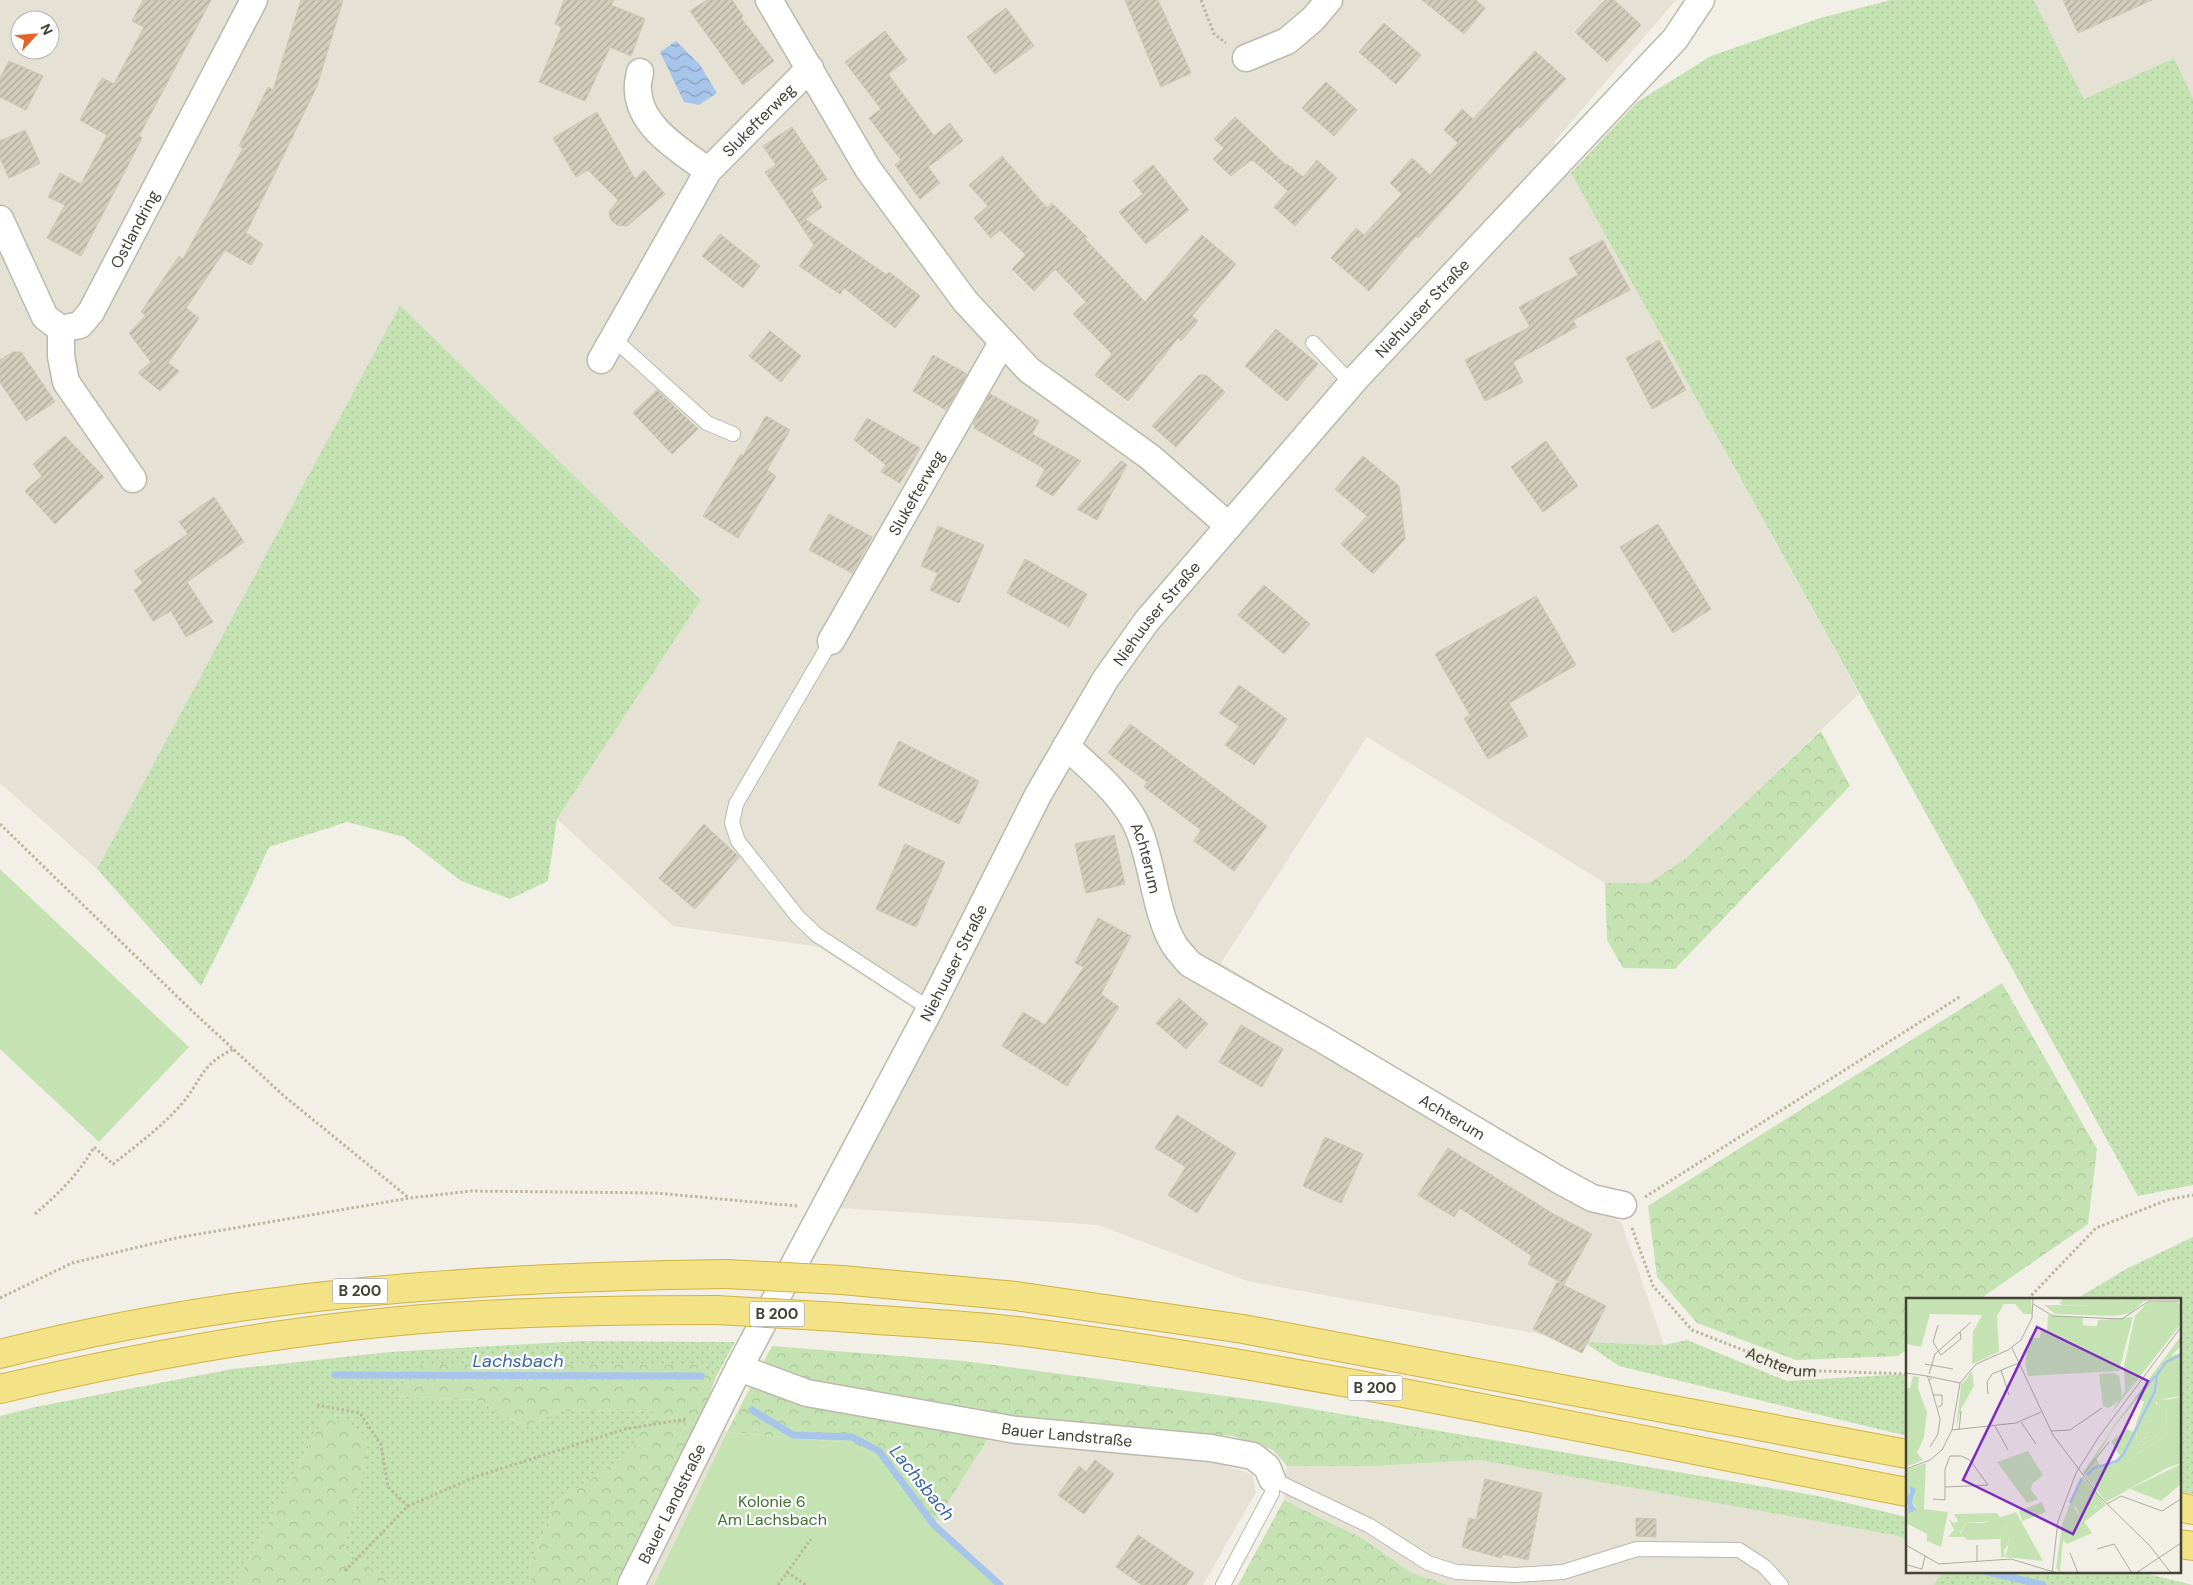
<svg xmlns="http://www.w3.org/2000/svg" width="2193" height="1585" viewBox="0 0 2193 1585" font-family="'DM Sans',sans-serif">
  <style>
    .residential { fill: #e5e2d5; fill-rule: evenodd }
    .grass { fill: url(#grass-dots) }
    .forest { fill: url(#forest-crowns) }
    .garden { fill: #c5e3b2 }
    .water { fill: url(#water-waves) }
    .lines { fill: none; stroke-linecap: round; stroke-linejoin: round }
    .stream { stroke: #a7c4ea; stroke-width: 7 }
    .building { fill: url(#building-hatch); stroke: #ccc6b0 }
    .service-casing { stroke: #bcb9aa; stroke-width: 16 }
    .minor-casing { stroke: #bcb9aa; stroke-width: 29 }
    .trunk-casing { stroke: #d0b241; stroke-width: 30 }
    .path { stroke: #bdb69c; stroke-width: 3; stroke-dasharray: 2.5 2.5; stroke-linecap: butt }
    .service { stroke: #fff; stroke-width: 14 }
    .minor { stroke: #fff; stroke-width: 26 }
    .trunk { stroke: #f4e286; stroke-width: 28 }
    .trunk-bridge-casing { stroke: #d0b241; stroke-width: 30; stroke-linecap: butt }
    .trunk-bridge { stroke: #f4e286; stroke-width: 28 }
    .labels { text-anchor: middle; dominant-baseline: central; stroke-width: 4.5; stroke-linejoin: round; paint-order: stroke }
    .shield { fill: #fff; stroke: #7c7a72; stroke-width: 1 }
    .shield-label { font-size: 15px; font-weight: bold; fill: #444136 }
    .street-label { font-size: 16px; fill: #444136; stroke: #fff }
    .park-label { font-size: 16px; fill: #3d712e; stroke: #fff }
    .water-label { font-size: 18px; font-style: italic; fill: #3867a7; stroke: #fff }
    .inset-river { fill: none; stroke: #a7c4ea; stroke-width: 2.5 }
    .inset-road { fill: none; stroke: #acaaa0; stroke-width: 1 }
    .view { fill: #7b2cbf; fill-opacity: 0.15; stroke: #7b2cbf; stroke-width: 2.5 }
    .inset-edge { fill: none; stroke: #444136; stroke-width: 2.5 }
  </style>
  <defs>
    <pattern id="grass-dots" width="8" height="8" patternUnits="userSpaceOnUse" patternTransform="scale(1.25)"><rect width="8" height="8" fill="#c5e3b2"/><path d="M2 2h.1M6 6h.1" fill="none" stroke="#aac49a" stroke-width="1.8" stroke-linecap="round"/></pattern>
    <pattern id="forest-crowns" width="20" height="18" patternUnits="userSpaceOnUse" patternTransform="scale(1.25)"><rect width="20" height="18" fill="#c5e3b2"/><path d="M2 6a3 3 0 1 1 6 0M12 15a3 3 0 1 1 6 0" fill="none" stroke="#aac49a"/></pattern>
    <pattern id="water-waves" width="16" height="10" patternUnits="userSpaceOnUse" patternTransform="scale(1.25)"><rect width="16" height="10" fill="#a7c4ea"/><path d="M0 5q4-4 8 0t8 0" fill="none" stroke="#8aa1be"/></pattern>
    <pattern id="building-hatch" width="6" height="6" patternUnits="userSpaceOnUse" patternTransform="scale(1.25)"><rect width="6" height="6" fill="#d2cdbc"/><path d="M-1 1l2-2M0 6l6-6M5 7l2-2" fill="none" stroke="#aca89a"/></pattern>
  </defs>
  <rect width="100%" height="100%" fill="#f2f0e6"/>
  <path class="residential" d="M0 0H1676L1554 142 1859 694 1685 859 1649 883H1605L1367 737 1221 963 1588 1188 1622 1224 1664 1345 1584 1342 1247 1281 1098 1225 840 1208 932 1021 819 947 673 926 557 819 701 600 400 305 97 869 0 783ZM20 20H50V50H20Z
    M2034 0H2193V98L2174 58 2084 99Z
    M704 1410 727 1432 654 1585H619Z
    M989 1438 1210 1461 1252 1474 1256 1492 1203 1585H1000L934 1525Z
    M1479 1460 1900 1536 1907 1542V1571L1942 1573 1933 1585H1448L1412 1573 1362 1538 1284 1500 1287 1466H1376Z"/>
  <path class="grass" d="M1891 0H2034L2084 99 2174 58 2193 98V1185L2138 1196 1571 173 1637 102 1711 56 1820 18Z
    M400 305 701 600 557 819 548 881 510 899 461 881 404 837 347 822 269 847 247 895 201 986 97 869Z
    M2193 1237V1494L2179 1492V1299H2076L2126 1269Z
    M1687 1340 1787 1381 1907 1374V1436L1619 1366 1584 1342 1664 1345Z
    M581 1341 735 1342 716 1377 702 1365 392 1396 477 1400 526 1427 558 1411 654 1410 628 1454 557 1502 529 1565 531 1585H396L344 1550 368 1449 325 1416 235 1585H0V1416L35 1407 232 1369 390 1352Z
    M1277 1403 1818 1496 1907 1517V1542L1899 1536 1479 1460V1447Z
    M1940 1571H2136L2193 1585H1933L1942 1573Z"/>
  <path class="forest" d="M1821 731 1850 786 1675 969 1623 968 1607 940 1605 883H1649L1685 859Z
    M2002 983 2097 1149 2088 1224 1980 1299H1907V1350L1898 1356 1796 1360 1697 1323 1657 1277 1648 1206Z
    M772 1346 964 1361 1277 1403 1480 1447 1479 1460 1376 1466H1287L1273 1450 1233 1436 1003 1415 934 1525 874 1456 852 1443 727 1432Z
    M421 1364 702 1365 716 1377 704 1410 619 1585H531L529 1565 557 1502 628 1454 654 1410 558 1411 526 1427 477 1400 391 1396Z
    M325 1416 353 1422 368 1449 344 1550 396 1585H235Z
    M1284 1500 1362 1538 1412 1573 1448 1585H1238Z"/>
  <path class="garden" d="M0 869 189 1047 99 1142 0 1049Z
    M727 1432 852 1443 874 1456 934 1525 1000 1585H654Z"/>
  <path class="water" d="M676 41 700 65 717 93 699 105 684 102 660 52Z"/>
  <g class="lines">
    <path class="stream" d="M335 1375 701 1376
      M752 1410 793 1435 852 1437 879 1451 934 1525 1000 1585
      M1984 1571 2043 1585"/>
  </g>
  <path class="building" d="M143 0H211L139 136 142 138 81 256 47 238 65 205 48 197 60 173 81 184 107 135 80 120 102 78 114 84 144 27 132 21Z
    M301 0H343L317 86 246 233 263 244 251 265 225 250 186 308 199 318 168 363 179 371 160 391 138 373 151 362 129 333 146 315 141 312 179 256 183 259 243 148 239 146 268 87 273 90Z
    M564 0H614L611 5 645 19 631 56 610 47 585 101 539 82 562 27 555 24Z
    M707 0H732L743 16 741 18 774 61 743 85 690 11Z
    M1125 0H1158L1191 73 1161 87Z
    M1422 0H1476L1485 8 1464 34Z
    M1605 0H1614L1641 25 1607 62 1575 32Z
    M2063 0H2152L2078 33Z
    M1006 8 1034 46 995 74 967 37Z
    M1384 23 1421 55 1396 84 1359 52Z
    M885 31 907 60 888 74 934 136 950 123 963 141 928 167 940 183 920 199 895 165 901 160 869 118 881 109 845 62Z
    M1535 51 1566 79 1520 128 1518 126 1418 238 1416 236 1369 291 1331 258 1356 228 1364 235 1402 194 1390 183 1412 158 1430 175 1458 143 1444 130 1462 109 1473 119Z
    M9 61 43 76 26 110 0 97V78Z
    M1326 82 1357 110 1334 136 1302 108Z
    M597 112 635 179 644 170 665 194 627 226 617 225 611 220 609 212 618 200 588 170 576 177 553 138Z
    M1235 117 1286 165 1287 164 1303 177 1317 160 1337 178 1295 226 1274 207 1288 191 1254 161 1251 160 1231 176 1213 159 1224 148 1214 139Z
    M792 127 827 179 811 190 822 207 805 219 887 275 889 272 920 296 895 328 844 288 840 294 799 266 814 245 765 172 776 165 763 146Z
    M25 130 40 163 9 178 0 158V141Z
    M1002 156 1047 208 1052 203 1087 237 1085 239 1145 302 1202 235 1236 264 1192 316 1198 321 1181 341 1178 338 1128 401 1095 375 1112 354 1073 314 1086 302 1055 269 1034 291 1012 269 1026 255 1000 230 991 238 974 218 988 206 969 185Z
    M1153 165 1189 210 1146 244 1119 212 1143 194 1133 181Z
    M720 234 760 266 743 288 702 256Z
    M1603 240 1630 290 1573 320 1577 327 1513 362 1523 382 1485 401 1465 360 1530 327 1519 307 1578 275 1569 258Z
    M1276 329 1318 364 1287 401 1245 366Z
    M770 331 801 356 781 382 749 356Z
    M1659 340 1686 390 1652 409 1626 358Z
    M13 352H21L55 402 26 421 0 382V360Z
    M933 355 967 374 946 410 913 391Z
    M1199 375H1206L1225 392 1176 447 1152 426Z
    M657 390 698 429 672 454 633 413Z
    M990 394 1039 421 1032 434 1081 461 1053 496 1036 486 1045 469 974 428 975 426 973 424Z
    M766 416 790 430 767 470 776 476 738 538 703 516 741 454 743 456Z
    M867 418 920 448 900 483 881 472 886 465 854 440Z
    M65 436 104 477 55 524 25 491 42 476 33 464Z
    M1546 441 1578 486 1543 512 1511 467Z
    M1363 456 1399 486 1405 539 1373 574 1341 544 1367 516 1335 489Z
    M1121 461 1127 465 1097 520 1077 509Z
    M214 497 244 542 187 582 213 622 186 637 171 611 153 621 134 590 143 583 134 571 188 534 179 522Z
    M829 514 872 537 852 573 809 550Z
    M1658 524 1711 609 1673 633 1620 547Z
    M938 526 984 545 959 603 930 590 938 573 921 566Z
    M1025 559 1087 594 1069 627 1007 593Z
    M1264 585 1310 624 1284 654 1238 615Z
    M1536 596 1576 665 1509 703 1528 736 1488 759 1464 718 1470 715 1435 654Z
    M1239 685 1287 719 1254 765 1225 745 1239 726 1219 713Z
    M1130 724 1267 826 1234 871 1194 841 1201 830 1144 787 1147 782 1108 753Z
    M899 741 979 781 959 824 878 785Z
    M704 824 739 857 695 909 659 878Z
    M1114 835 1125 884 1086 893 1075 844Z
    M905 844 945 862 916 927 876 909Z
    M1098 918 1131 936 1101 994 1119 1007 1067 1086 1002 1046 1023 1012 1045 1025 1084 967 1075 963Z
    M1179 998 1208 1024 1186 1049 1156 1023Z
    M1241 1025 1283 1049 1262 1087 1219 1062Z
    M1177 1115 1236 1153 1197 1213 1168 1195 1186 1167 1155 1148Z
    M1325 1137 1363 1154 1341 1203 1303 1186Z
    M1448 1148 1555 1215 1592 1234 1564 1284 1528 1264 1532 1256 1460 1208 1454 1217 1418 1195Z
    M1557 1282 1606 1306 1582 1353 1533 1329Z
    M1095 1460 1114 1474 1084 1514 1058 1495 1079 1466 1086 1472Z
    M1485 1479 1542 1493 1528 1560 1503 1554 1501 1558 1462 1547 1469 1518 1476 1520Z
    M1636 1518 1656 1519V1537L1636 1536Z
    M1138 1535 1194 1573 1186 1585H1142L1116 1567Z"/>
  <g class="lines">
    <g class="service-casing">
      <path id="service" d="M614 339 707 423 733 434
        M1313 343 1352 384
        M831 641 736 804 732 823 738 841 798 917 817 935 930 1009
        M1223 1585 1272 1493V1479L1370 1526 1428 1563 1456 1572 1515 1575 1563 1572 1637 1549 1739 1550 1765 1567 1781 1585"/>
    </g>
    <g class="minor-casing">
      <g id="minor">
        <path d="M769 0 868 169 965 301 1029 370 1150 457 1229 526"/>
        <path d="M1246 58 1287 41 1313 19 1329 0"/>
        <path d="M640 72C639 78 637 85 638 91 640 128 682 151 708 171"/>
        <path id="s2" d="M0 219 45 317 61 329 80 325 91 312 254 0"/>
        <path d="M61 329V356L66 382 133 479"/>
        <path id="s3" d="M601 360 708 171 810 68"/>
        <path id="s4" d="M831 641 1002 343"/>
        <path id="s5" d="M1066 746C1092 770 1127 798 1140 833 1153 866 1156 917 1175 946 1179 952 1185 958 1190 964L1320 1038 1559 1180 1592 1198 1623 1205"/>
        <path id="s6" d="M739 1368 807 1393 1016 1430 1211 1448 1253 1456 1267 1467 1272 1479"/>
        <path id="s7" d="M631 1585 739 1368 930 1009 1038 795 1105 680 1146 622 1358 376 1675 39 1701 0"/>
      </g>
    </g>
    <g class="trunk-casing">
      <path id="trunk" d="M842 1280 1016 1296 1243 1329 1907 1454
        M838 1317C898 1322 958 1324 1017 1331 1316 1369 1611 1435 1907 1492
        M0 1354C239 1293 481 1277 726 1274
        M0 1389C154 1353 310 1325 467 1316 550 1311 633 1310 717 1310
        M2179 1507 2193 1510
        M2179 1544 2193 1546"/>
    </g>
    <g class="path">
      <path d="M1201 0 1214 34 1226 43"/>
      <path d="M0 824 191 1010 284 1096 409 1198"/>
      <path d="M1645 1197 1961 996"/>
      <path d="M35 1214C58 1194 79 1174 94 1147L113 1164C136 1146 160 1128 180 1106 202 1081 199 1065 234 1049"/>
      <path id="s1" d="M1632 1228 1653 1286 1692 1330 1794 1370 1907 1374"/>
      <path d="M0 1298 72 1263 176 1238 410 1198 471 1191 656 1193 797 1206"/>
      <path d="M2028 1299 2096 1228 2167 1200 2193 1195"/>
      <path d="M317 1405 360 1413 381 1445 388 1487 408 1506"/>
      <path d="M345 1571 408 1506 475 1477 625 1429 686 1419"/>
      <path d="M787 1572 806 1585"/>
      <path d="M778 1585 811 1539"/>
    </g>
    <use href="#service" class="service"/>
    <use href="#minor" class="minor"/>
    <use href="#trunk" class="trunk"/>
    <g class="trunk-bridge-casing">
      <path id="trunk-bridge" d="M726 1274 842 1280
        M717 1310 838 1317"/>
    </g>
    <use href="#trunk-bridge" class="trunk-bridge"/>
  </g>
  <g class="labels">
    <g class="shield">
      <rect x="332.5" y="1278.5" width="55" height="25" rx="4"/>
      <rect x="749.5" y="1301.5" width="55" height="25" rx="4"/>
      <rect x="1347.5" y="1375.5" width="55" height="25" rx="4"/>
    </g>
    <g class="shield-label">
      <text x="360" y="1291">B 200</text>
      <text x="777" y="1314">B 200</text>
      <text x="1375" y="1388">B 200</text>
    </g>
    <g class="street-label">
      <text stroke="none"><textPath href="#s3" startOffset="289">Slukefterweg</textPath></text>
      <text stroke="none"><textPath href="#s2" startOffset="258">Ostlandring</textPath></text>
      <text stroke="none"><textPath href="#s7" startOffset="1511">Niehuuser Straße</textPath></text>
      <text stroke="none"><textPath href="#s4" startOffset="171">Slukefterweg</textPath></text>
      <text stroke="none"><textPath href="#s7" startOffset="1106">Niehuuser Straße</textPath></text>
      <text stroke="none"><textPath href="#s5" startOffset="141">Achterum</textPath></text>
      <text stroke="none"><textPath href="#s7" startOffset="701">Niehuuser Straße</textPath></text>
      <text stroke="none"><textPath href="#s5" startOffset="561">Achterum</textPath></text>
      <text stroke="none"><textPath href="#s1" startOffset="216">Achterum</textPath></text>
      <text stroke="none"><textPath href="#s6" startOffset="336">Bauer Landstraße</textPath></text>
      <text stroke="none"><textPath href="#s7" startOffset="91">Bauer Landstraße</textPath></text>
    </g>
    <g class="park-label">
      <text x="772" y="1501">Kolonie 6<tspan x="772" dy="18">Am Lachsbach</tspan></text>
    </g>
    <g class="water-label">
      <text x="518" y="1361">Lachsbach</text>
      <text transform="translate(922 1483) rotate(51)">Lachsbach</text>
    </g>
  </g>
  <g transform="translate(1906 1298)">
    <rect width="275" height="275" fill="#f2f0e6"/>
    <path d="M0 0H125L126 16H118L109 6H98L91 18 93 54 66 66 67 34 76 17 24 16 15 49 0 46ZM217 0 245 1 237 4 225 15 207 18 149 16 138 7 204 8 216 3ZM242 4 273 25 275 22V26L204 117 219 93 218 68 229 18ZM142 17 177 20V27L186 28H191L192 22 227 19 213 73 122 78 119 65 123 40H134L135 32H141ZM275 38V48L265 58 274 55 275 59 261 64 253 75 250 106 254 109 256 124 253 137 237 147 231 146 241 139 239 125 245 122V111L238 114 228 131 238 104 232 100 198 141ZM7 78 13 79 12 90 21 115 18 139 11 155 17 162 0 169V90H4ZM122 153 137 177 126 186 125 192 132 201 121 205 91 164ZM20 165 18 211 42 214 35 249 21 243V236L0 225V210L10 209 6 205 9 197 3 190 4 195 0 199V172ZM275 166V186L255 203 224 191ZM175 176 167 201 177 184 192 208 176 211 167 208 186 235 161 246 157 242 154 274 150 270 156 227ZM110 214 137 263 99 259 103 246 100 225 94 241 62 242 54 237 60 225H78Z" fill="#c5e3b2"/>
    <path d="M158 0H217L213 9 157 7 153 5ZM66 73 68 88 55 111 50 130 55 87ZM208 75 213 78 216 96 213 103 202 110 197 108 193 76ZM259 101 260 137 211 169 208 164 214 158 205 143 221 131 227 134 230 131 231 146 237 147 253 137 256 124 250 102ZM209 128 190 160 195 169 188 171 181 180 177 174ZM177 179 200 207 178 224 168 206 177 211 185 205 189 210 192 208 180 194 177 185 167 202ZM90 215 94 219 90 223 60 225 54 235 56 239H42L48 232 43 221 48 225 52 223 48 216ZM94 225H100L103 246 98 252 99 259H95Z" fill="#c5e3b2"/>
    <path d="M246 109 245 122 239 125 243 137 231 146 230 131 238 114Z" fill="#c5e3b2"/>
    <path d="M269 3 275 7 273 25 262 21 242 4ZM275 59V98L250 102 253 75 261 64ZM275 99V165L261 170 200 204 181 180 186 172 208 164 211 169 260 137 259 102ZM136 204 140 214 116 223 113 213Z" fill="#c5e3b2"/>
    <path d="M4 188 10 191 6 205 10 212 3 215 0 199 4 195Z" fill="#a7c4ea"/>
    <path class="inset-river" d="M232 99 249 78M181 177 188 170 211 163 217 157 249 93 251 77 260 64 275 57M164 205 176 180"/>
    <path class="inset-road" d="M127 6 147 18 216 21 243 3H275M32 27 27 44 35 57 55 41 54 34M106 50 147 137 193 198 244 248 265 275M19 66 47 71M95 72 103 97M0 75 21 78M23 76 29 56 65 24M26 80 23 82 21 78 54 85M23 82 34 121 32 136 24 149M82 96 81 84 86 76 115 64M27 97H36V107L32 109M115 124 130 146M89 128 102 152M46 132 110 125 135 114M53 132 55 113M145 133 164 132 196 110M0 171 24 162 36 152 46 132 54 85 70 66 102 52 115 42 126 20 127 0M177 177 203 144M27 201 39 202V171L44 158H55L64 162 82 187 39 189M201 206 215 198 256 213 275 201M0 247 33 266M71 247V263M191 251 208 246 226 275M164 255 172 275M33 266 105 261 151 275M1 267 16 271 19 258M146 275 152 223 170 175 192 140 275 29M230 275 275 245"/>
    <path class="view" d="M131 29 242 83 167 236 57 182Z"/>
    <rect width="275" height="275" class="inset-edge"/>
  </g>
  <g transform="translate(35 35) rotate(64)"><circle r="24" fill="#ffffff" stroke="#b4b3af"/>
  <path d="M0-4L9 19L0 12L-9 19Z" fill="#e86226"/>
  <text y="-8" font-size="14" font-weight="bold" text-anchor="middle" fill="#444136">N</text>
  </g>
</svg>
